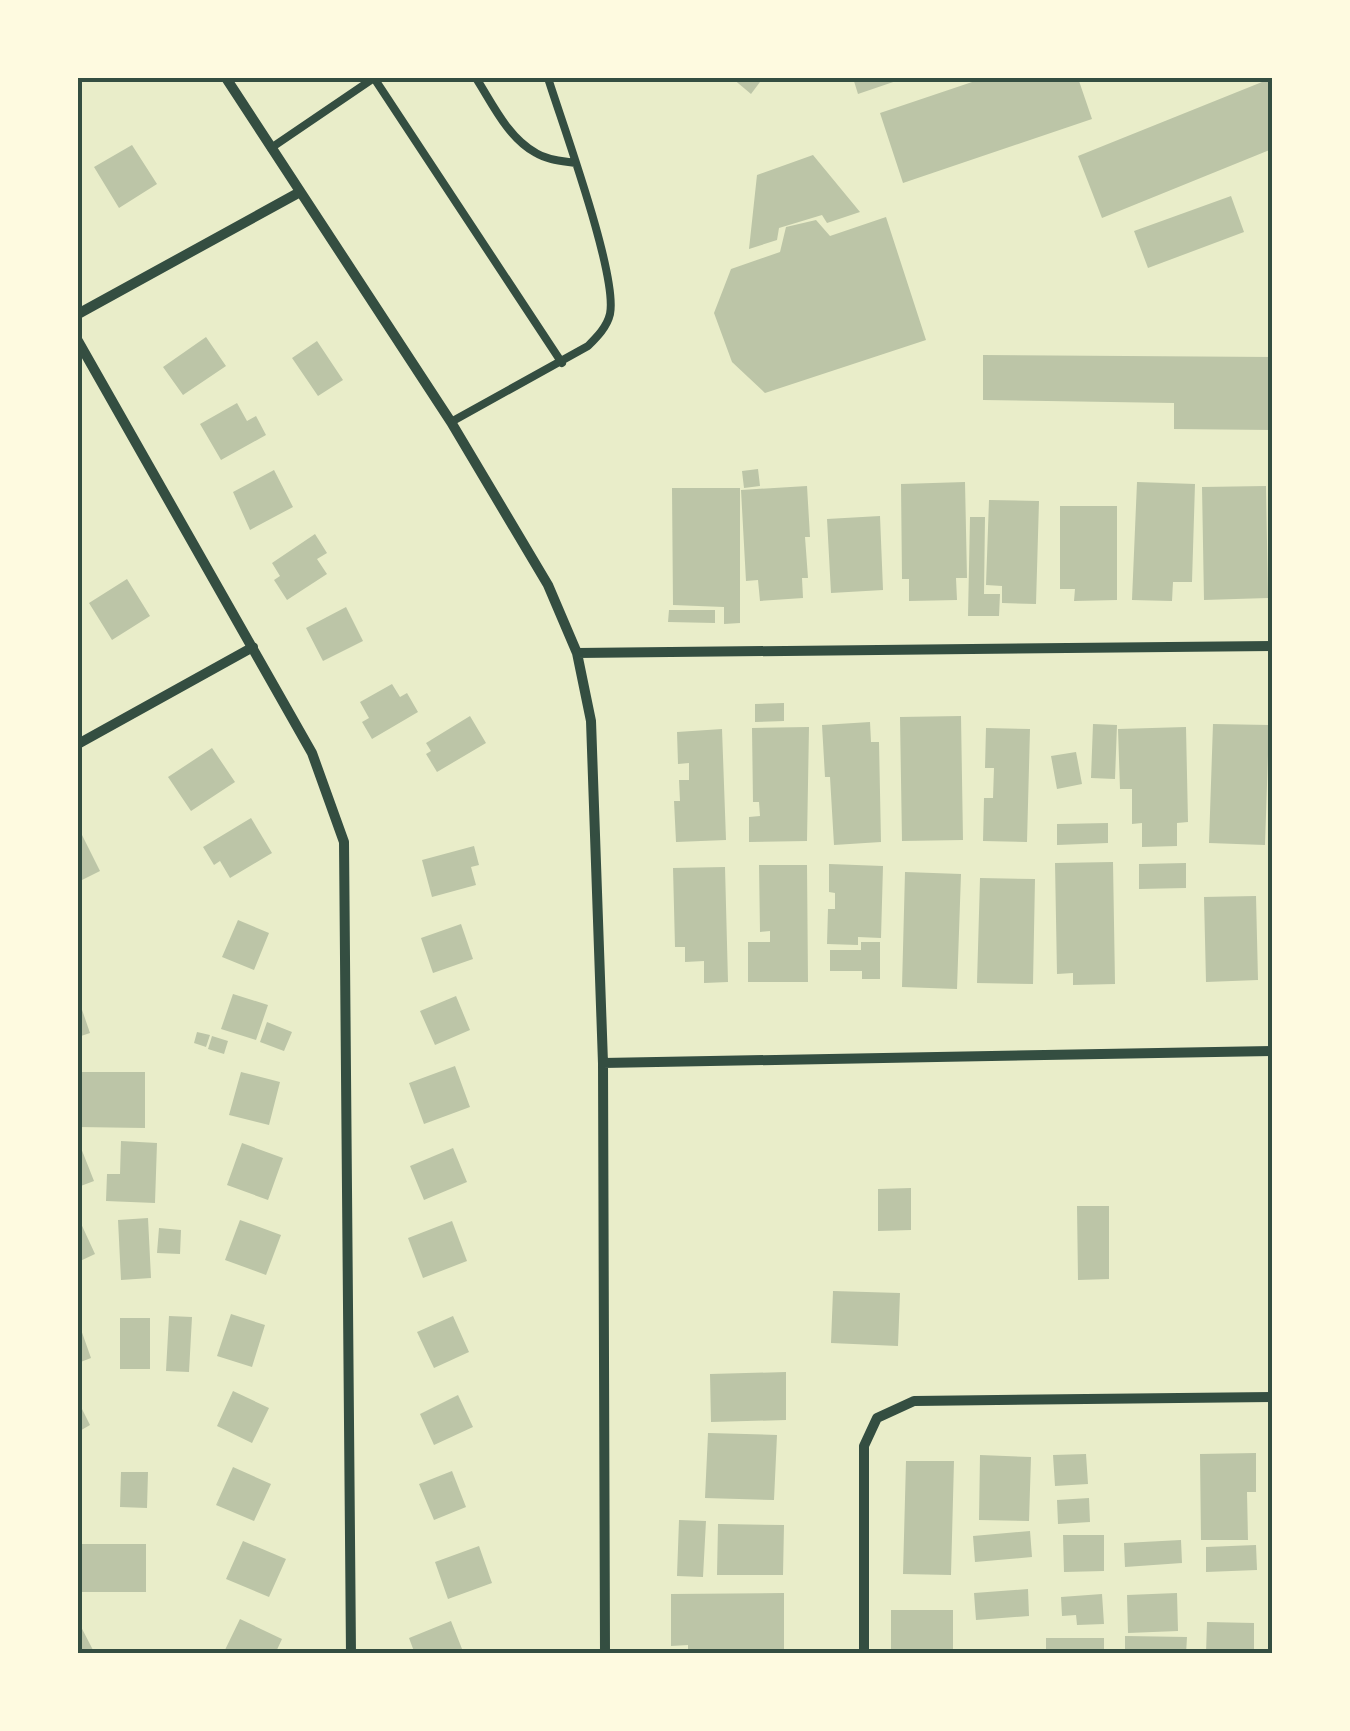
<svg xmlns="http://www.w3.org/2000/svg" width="1350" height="1731" viewBox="0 0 1350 1731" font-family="Karla,sans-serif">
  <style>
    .building { fill: #bcc5a7 }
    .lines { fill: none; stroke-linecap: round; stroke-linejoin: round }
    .service { stroke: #344e41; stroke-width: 8 }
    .minor { stroke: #344e41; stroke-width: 10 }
    .neatline { fill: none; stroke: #344e41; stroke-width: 4 }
  </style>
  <rect width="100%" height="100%" fill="#e9edc9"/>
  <path class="building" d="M732 78H763L751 94Z
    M853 78H905L858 94Z
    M984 78H1078L1092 119 903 183 880 113Z
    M1272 78V149L1102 218 1078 156Z
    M132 145 157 184 119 208 94 167Z
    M813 155 860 212 827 223 822 215 779 228 777 240 749 249 757 175Z
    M1231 196 1244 232 1148 268 1134 231Z
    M886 217 926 340 765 393 732 362 714 313 731 269 780 252 786 227 816 220 830 236Z
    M206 337 226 366 183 395 163 367Z
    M317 341 343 380 318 396 292 358Z
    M983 355 1272 357V430L1174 429V403L983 400Z
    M237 403 247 421 256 416 266 435 221 460 200 424Z
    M758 469 760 486 744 488 742 471Z
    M274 470 293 507 250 530 233 492Z
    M965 482 967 578H956L957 600 909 601V579H902L901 484Z
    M1137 482 1195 484 1192 582H1173L1172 601 1132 600Z
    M807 486 810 537H805L808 578H802L803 598 760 601 758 580 746 581 741 490Z
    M1266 486 1268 598 1204 600 1202 487Z
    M672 488H740V623L724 624V607L673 605Z
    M989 500 1039 501 1036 604 1002 603V586L986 585Z
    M1060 506H1117V600L1074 601 1075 589H1060Z
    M880 516 883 590 831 593 827 519Z
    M970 517H985L984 594H1000L999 616H968Z
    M315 534 327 553 317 559 327 574 287 600 274 580 280 576 272 563Z
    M127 579 150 616 112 640 89 603Z
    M346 607 363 641 323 661 306 628Z
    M669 610H715V623L668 622Z
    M392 684 400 697 407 693 418 712 372 739 362 722 369 718 360 702Z
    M784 703V721L755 722V704Z
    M470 716 486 743 437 772 426 754 431 751 426 743Z
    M961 716 963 840 902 841 900 717Z
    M870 722 871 742H879L881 842 834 845 830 777H825L822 725Z
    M1093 724 1117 725 1115 779 1091 778Z
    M1213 724 1269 725 1265 845 1209 843Z
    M809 727 807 841 749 842V817L760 816 759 802H753L752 728Z
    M1186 727 1188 822 1177 823V846L1142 847V823L1132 824V789H1120L1118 729Z
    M986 728 1030 729 1027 842 983 841 984 798H993L994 768H985Z
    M722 729 726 840 676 842 674 801H680L679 780H689V763L678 764 677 732Z
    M212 748 235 782 191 811 168 777Z
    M1076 752 1082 784 1057 789 1051 756Z
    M251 818 272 853 230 878 220 861 214 865 203 847Z
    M1108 823V843L1057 845V824Z
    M82 835 100 871 78 882V838Z
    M474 846 479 865 471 867 476 885 432 897 422 860Z
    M1113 862 1115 984 1073 985V973L1057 974 1055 863Z
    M1186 863V888L1139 889V864Z
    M829 864 883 866 881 938 858 937V945L827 944 828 909H835V893L829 892Z
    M759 865H807L808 982H748V942H770V931L760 932Z
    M725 867 728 982 704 983V961L685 962V947H675L673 868Z
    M905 872 961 874 957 989 902 987Z
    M980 878 1035 879 1033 984 977 983Z
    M1256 896 1258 980 1206 982 1204 897Z
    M238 920 269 933 254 970 222 957Z
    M461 924 473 959 433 973 421 938Z
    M861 942H880V979H862V971H830V950H861Z
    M233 994 268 1005 256 1040 221 1029Z
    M456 996 470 1030 435 1045 420 1011Z
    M78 998 90 1033 78 1037Z
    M267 1022 292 1032 284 1051 260 1042Z
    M197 1032 210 1035 206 1047 194 1043Z
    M212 1036 228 1041 224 1054 208 1049Z
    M455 1066 470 1107 424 1124 409 1083Z
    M78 1072H145V1128L78 1127Z
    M241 1072 280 1082 269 1125 229 1115Z
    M121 1141 157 1143 155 1203 106 1201 107 1174H120Z
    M242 1143 283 1158 268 1200 227 1185Z
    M81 1148 94 1181 78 1187V1149Z
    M453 1148 467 1182 424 1200 410 1166Z
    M911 1188V1230L878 1231V1189Z
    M1077 1206H1109V1279L1078 1280Z
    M78 1217 95 1254 78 1262Z
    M148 1218 151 1278 121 1280 118 1220Z
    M240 1220 281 1235 266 1275 225 1260Z
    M452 1221 467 1261 423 1278 408 1238Z
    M159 1228 181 1230 180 1254 157 1253Z
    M833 1291 900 1293 898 1346 831 1343Z
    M231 1314 265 1325 252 1367 217 1356Z
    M169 1316 192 1317 189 1372 166 1371Z
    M453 1316 469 1352 434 1368 417 1332Z
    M120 1318H150V1369H120Z
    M78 1321 91 1358 78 1363Z
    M786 1372V1420L711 1422 710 1374Z
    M233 1391 269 1408 252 1443 217 1426Z
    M458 1395 473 1427 434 1445 420 1414Z
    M78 1401 90 1425 78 1432Z
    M708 1433 777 1435 774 1500 705 1498Z
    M1256 1453V1492H1247L1248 1540H1201L1200 1454Z
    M1086 1454 1088 1484 1055 1486 1053 1455Z
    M980 1455 1031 1457 1029 1521 979 1520Z
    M906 1461H954L951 1575 903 1574Z
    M233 1467 271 1484 254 1521 216 1505Z
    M452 1471 466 1507 434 1520 419 1484Z
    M121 1472H148L147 1508 120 1507Z
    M1089 1498 1090 1522 1058 1524 1057 1500Z
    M679 1520 706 1521 703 1577 677 1576Z
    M718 1524 784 1525 783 1575H717Z
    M1030 1531 1032 1557 975 1562 973 1536Z
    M1063 1535H1104V1571L1064 1572Z
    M1181 1540 1182 1563 1125 1567 1124 1543Z
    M243 1541 286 1559 269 1597 226 1579Z
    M78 1544H146V1592H78Z
    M1256 1545 1257 1570 1206 1572V1547Z
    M479 1546 492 1583 448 1599 435 1562Z
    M1028 1589 1029 1616 976 1620 974 1593Z
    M784 1593V1651L688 1652V1645L671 1646V1594Z
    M1177 1593 1178 1631 1128 1633 1127 1595Z
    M1102 1594 1104 1624 1077 1625 1076 1615 1062 1616 1061 1597Z
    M891 1610H953V1654H891Z
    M240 1619 282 1639 275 1654H223Z
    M78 1621 93 1650 86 1654H78Z
    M451 1621 464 1654H415L409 1638Z
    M1207 1622 1254 1623V1654H1206Z
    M1125 1636 1187 1637 1186 1654H1125Z
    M1046 1638H1104V1654H1046Z"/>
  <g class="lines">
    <path class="service" d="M374 78 562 363
      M476 78C492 103 508 138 536 153 547 160 562 161 575 163
      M271 148 374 78
      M451 422 588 346C597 337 607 327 610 314 618 275 562 123 548 78"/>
    <path class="minor" d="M226 78 451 422 548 585 577 653 591 721 603 1063 605 1654
      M78 314 300 192
      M78 341 312 753 344 842 351 1654
      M577 653 1272 646
      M78 744 253 647
      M603 1063 1272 1051
      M864 1654V1446L877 1418 914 1401 1272 1397"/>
  </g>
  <rect width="1350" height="1731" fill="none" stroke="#fefae0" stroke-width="160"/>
  <rect x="80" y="80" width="1190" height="1571" class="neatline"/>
</svg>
